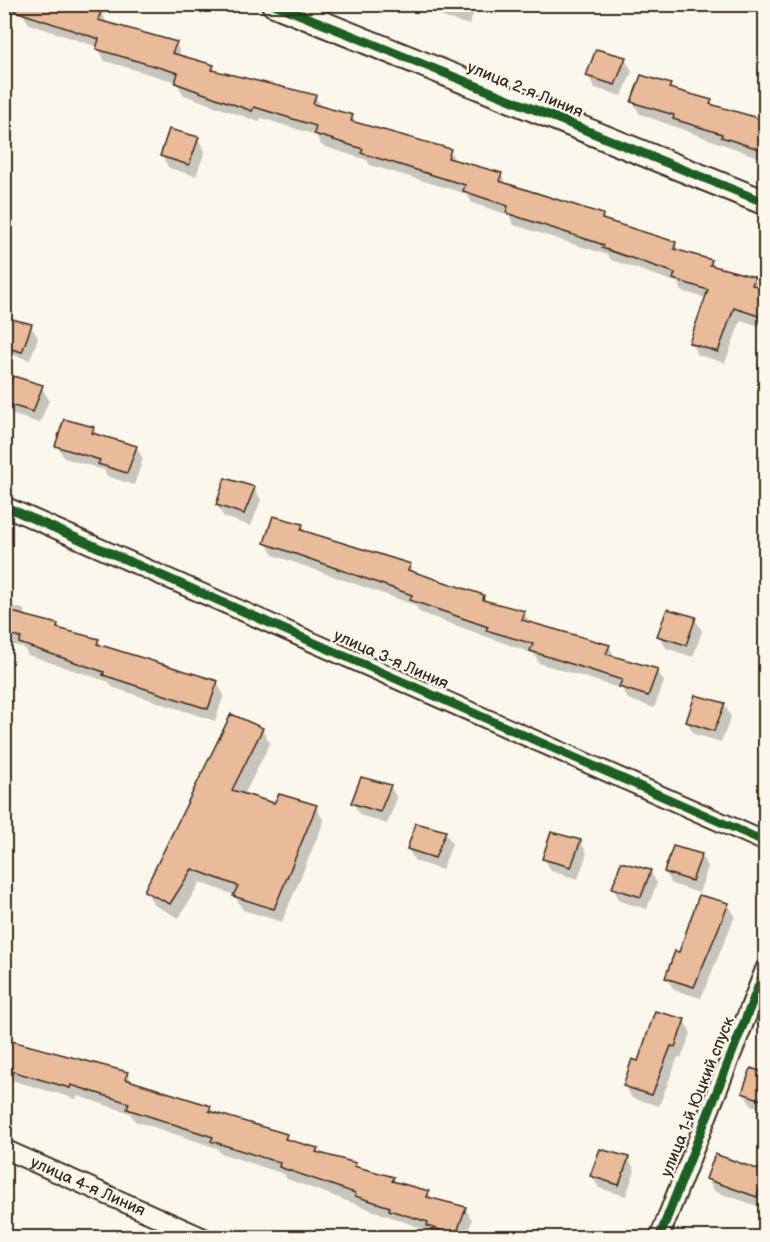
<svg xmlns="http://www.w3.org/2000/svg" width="770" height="1242" viewBox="0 0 770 1242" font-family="'Balsamiq Sans',sans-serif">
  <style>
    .shadow { fill: #0003 }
    .building { fill: #eabb9a; stroke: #3b2a1e; stroke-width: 1.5 }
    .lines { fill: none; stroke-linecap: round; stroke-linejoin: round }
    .minor-casing { stroke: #3b2a1e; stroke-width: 22 }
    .tertiary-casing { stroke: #3b2a1e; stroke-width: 28 }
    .minor { stroke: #fbf7ec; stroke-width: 18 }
    .tertiary { stroke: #fbf7ec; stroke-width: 24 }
    .cycleway-casing { stroke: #fbf7ec; stroke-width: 13 }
    .cycleway { stroke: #1b5e20; stroke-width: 9 }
    .labels { text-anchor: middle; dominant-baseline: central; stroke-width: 4.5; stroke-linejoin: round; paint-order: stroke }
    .street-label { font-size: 16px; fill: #3b2a1e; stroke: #fbf7ec }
  </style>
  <rect width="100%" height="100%" fill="#fbf7ec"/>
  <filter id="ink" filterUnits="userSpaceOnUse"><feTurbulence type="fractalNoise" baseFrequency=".0167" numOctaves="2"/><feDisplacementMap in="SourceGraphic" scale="12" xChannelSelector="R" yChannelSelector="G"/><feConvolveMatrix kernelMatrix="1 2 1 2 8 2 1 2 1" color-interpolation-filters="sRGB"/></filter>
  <g filter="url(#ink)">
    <path class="shadow" d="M4 4H84L101 10 107 24 176 43 182 58 213 66 217 72 315 96 322 108 352 116 356 124 450 151 456 162 501 174 508 186 602 215 606 222 675 244 681 253 711 261 715 268 754 278 760 288 766 290V328L741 320 725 363 698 355 691 343 706 298 682 291 678 283 611 260 608 255 514 225 509 215 472 203 467 194 370 165 367 160 322 146 316 135 261 118 259 122 184 95 176 82 105 61 98 47 29 24 23 14 4 8Z
      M477 4 469 25 442 17 435 5Z
      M625 59 632 71 622 96 595 88 588 76Z
      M670 85 673 91 711 101 714 107 760 120 766 129V160L640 114 633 102Z
      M198 139 205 151 196 176 169 168 162 156Z
      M4 318 31 326 38 338 30 360 4 352Z
      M42 388 49 400 40 423 13 415 6 403Z
      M93 428 98 436 136 447 143 459 134 485 107 476 104 470 64 458 57 445Z
      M254 488 261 500 251 526 224 517 217 505Z
      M302 526 306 533 410 565 414 574 483 596 487 602 524 613 531 624 609 646 616 659 657 670 664 682 654 708 628 699 622 689 539 663 534 654 419 612 415 605 273 555 266 543Z
      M4 604 23 609 28 618 98 641 102 647 217 683 224 695 215 721 112 687 109 682 28 655 24 648 4 642Z
      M668 611 695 619 702 631 693 657 666 648 659 636Z
      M724 704 731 717 721 742 694 734 687 722Z
      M262 729 270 743 244 795 275 805 316 807 324 821 282 922 243 910 234 895 200 882 179 918 154 905 146 891Z
      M766 736V756L761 748Z
      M390 786 397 798 387 824 360 815 353 803Z
      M445 832 452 844 442 870 415 861 408 849Z
      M580 841 587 853 578 879 551 871 544 858Z
      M701 855 708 867 699 893 672 884 665 872Z
      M650 871 657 883 647 909 620 901 613 888Z
      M728 904 735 916 701 998 674 990 667 978 680 954Z
      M684 1021 691 1033 681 1058 678 1057 659 1106 632 1098 625 1086 639 1062Z
      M4 1040 127 1073 133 1083 210 1107 214 1114 286 1136 290 1142 317 1149 320 1154 355 1164 358 1169 393 1178 396 1183 428 1192 432 1199 465 1208 472 1220 466 1238H435L432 1232 287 1179 284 1174 220 1153 217 1148 135 1121 130 1113 78 1096 76 1099 4 1078Z
      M752 1070 766 1075V1110L751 1105 744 1093Z
      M628 1158 635 1170 626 1196 599 1188 592 1176Z
      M764 1173 763 1208 714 1191 707 1178Z"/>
    <path class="building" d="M9 4H87L102 8 98 20 177 42 172 53 214 65 212 70 316 95 313 104 353 115 351 121 451 149 448 158 502 173 499 181 603 214 602 219 676 242 674 249 712 260 710 265 755 277 752 285 765 288V318L734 308 718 352 689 343 708 290 673 279 675 273 602 248 604 245 506 213 508 206 463 191 465 185 361 153 363 149 314 134 316 126 254 107 252 111 175 83 178 73 96 49 99 39 9 9Z
      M596 49 626 57 615 85 586 76Z
      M641 75 671 84 669 88 712 100 710 104 765 120V151L721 137 722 134 673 119 674 115 631 102Z
      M169 129 199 137 189 165 160 156Z
      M4 317 32 324 22 352 4 347Z
      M13 376 43 385 33 412 4 403Z
      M64 419 94 427 92 433 137 446 127 473 98 464 100 460 55 446Z
      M225 478 255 487 244 514 216 505Z
      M273 516 303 524 301 530 411 564 408 570 484 595 483 600 525 611 522 620 610 645 606 654 658 669 648 696 619 687 622 680 530 651 533 644 486 630 488 627 410 600 412 595 264 543Z
      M667 609 696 617 686 645 657 636Z
      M4 610 58 624 57 628 99 639 97 644 218 681 208 709 103 675 104 672 19 643 21 638 4 632Z
      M695 695 725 703 714 731 686 722Z
      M231 714 263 728 232 790 274 803 279 794 317 805 274 909 233 896 238 886 192 869 170 904 144 891Z
      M361 777 391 785 380 812 351 803Z
      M416 823 446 831 435 858 407 849Z
      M551 832 581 840 571 867 542 859Z
      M673 846 702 854 692 881 664 872Z
      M621 862 651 870 641 897 612 888Z
      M699 895 729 903 694 987 665 978 675 951 679 952Z
      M655 1011 685 1019 675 1047 671 1046 652 1095 623 1086 632 1059 638 1061Z
      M4 1039 128 1072 125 1079 211 1106 209 1111 287 1134 285 1139 318 1148 316 1152 356 1163 354 1166 394 1177 392 1181 429 1191 427 1197 466 1207 456 1235 427 1226 428 1222 389 1210 390 1207 355 1196V1193L279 1167 280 1163 211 1141 213 1137 127 1109 129 1103 71 1085 70 1088 4 1069Z
      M751 1068 765 1073V1101L742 1093Z
      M600 1149 629 1157 619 1185 590 1176Z
      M715 1154 765 1172 757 1197 706 1179Z"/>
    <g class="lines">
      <g class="minor-casing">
        <g id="minor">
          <path d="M4 506 766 842"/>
          <path id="s1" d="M4 1149 204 1238"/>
          <path d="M659 1238 766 967"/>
        </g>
      </g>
      <g class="tertiary-casing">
        <path id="tertiary" d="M274 4 766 203"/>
      </g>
      <use href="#minor" class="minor"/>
      <use href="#tertiary" class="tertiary"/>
      <g class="cycleway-casing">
        <path id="cycleway" d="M274 4 766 203
          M4 506 766 842
          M659 1238 766 967"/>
      </g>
      <use href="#cycleway" class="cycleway"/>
    </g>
  </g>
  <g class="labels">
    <g class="street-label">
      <text transform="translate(525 90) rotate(22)">улица 2-я Линия</text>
      <text transform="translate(391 660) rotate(24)">улица 3-я Линия</text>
      <text transform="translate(698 1097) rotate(-68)">улица 1-й Юцкий спуск</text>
      <text stroke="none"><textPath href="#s1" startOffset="92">улица 4-я Линия</textPath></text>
    </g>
  </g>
  <rect width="770" height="1242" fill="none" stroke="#fbf7ec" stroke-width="24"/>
  <rect x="12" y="12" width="746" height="1218" fill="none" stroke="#3b2a1e" stroke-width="2" filter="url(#ink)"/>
</svg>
